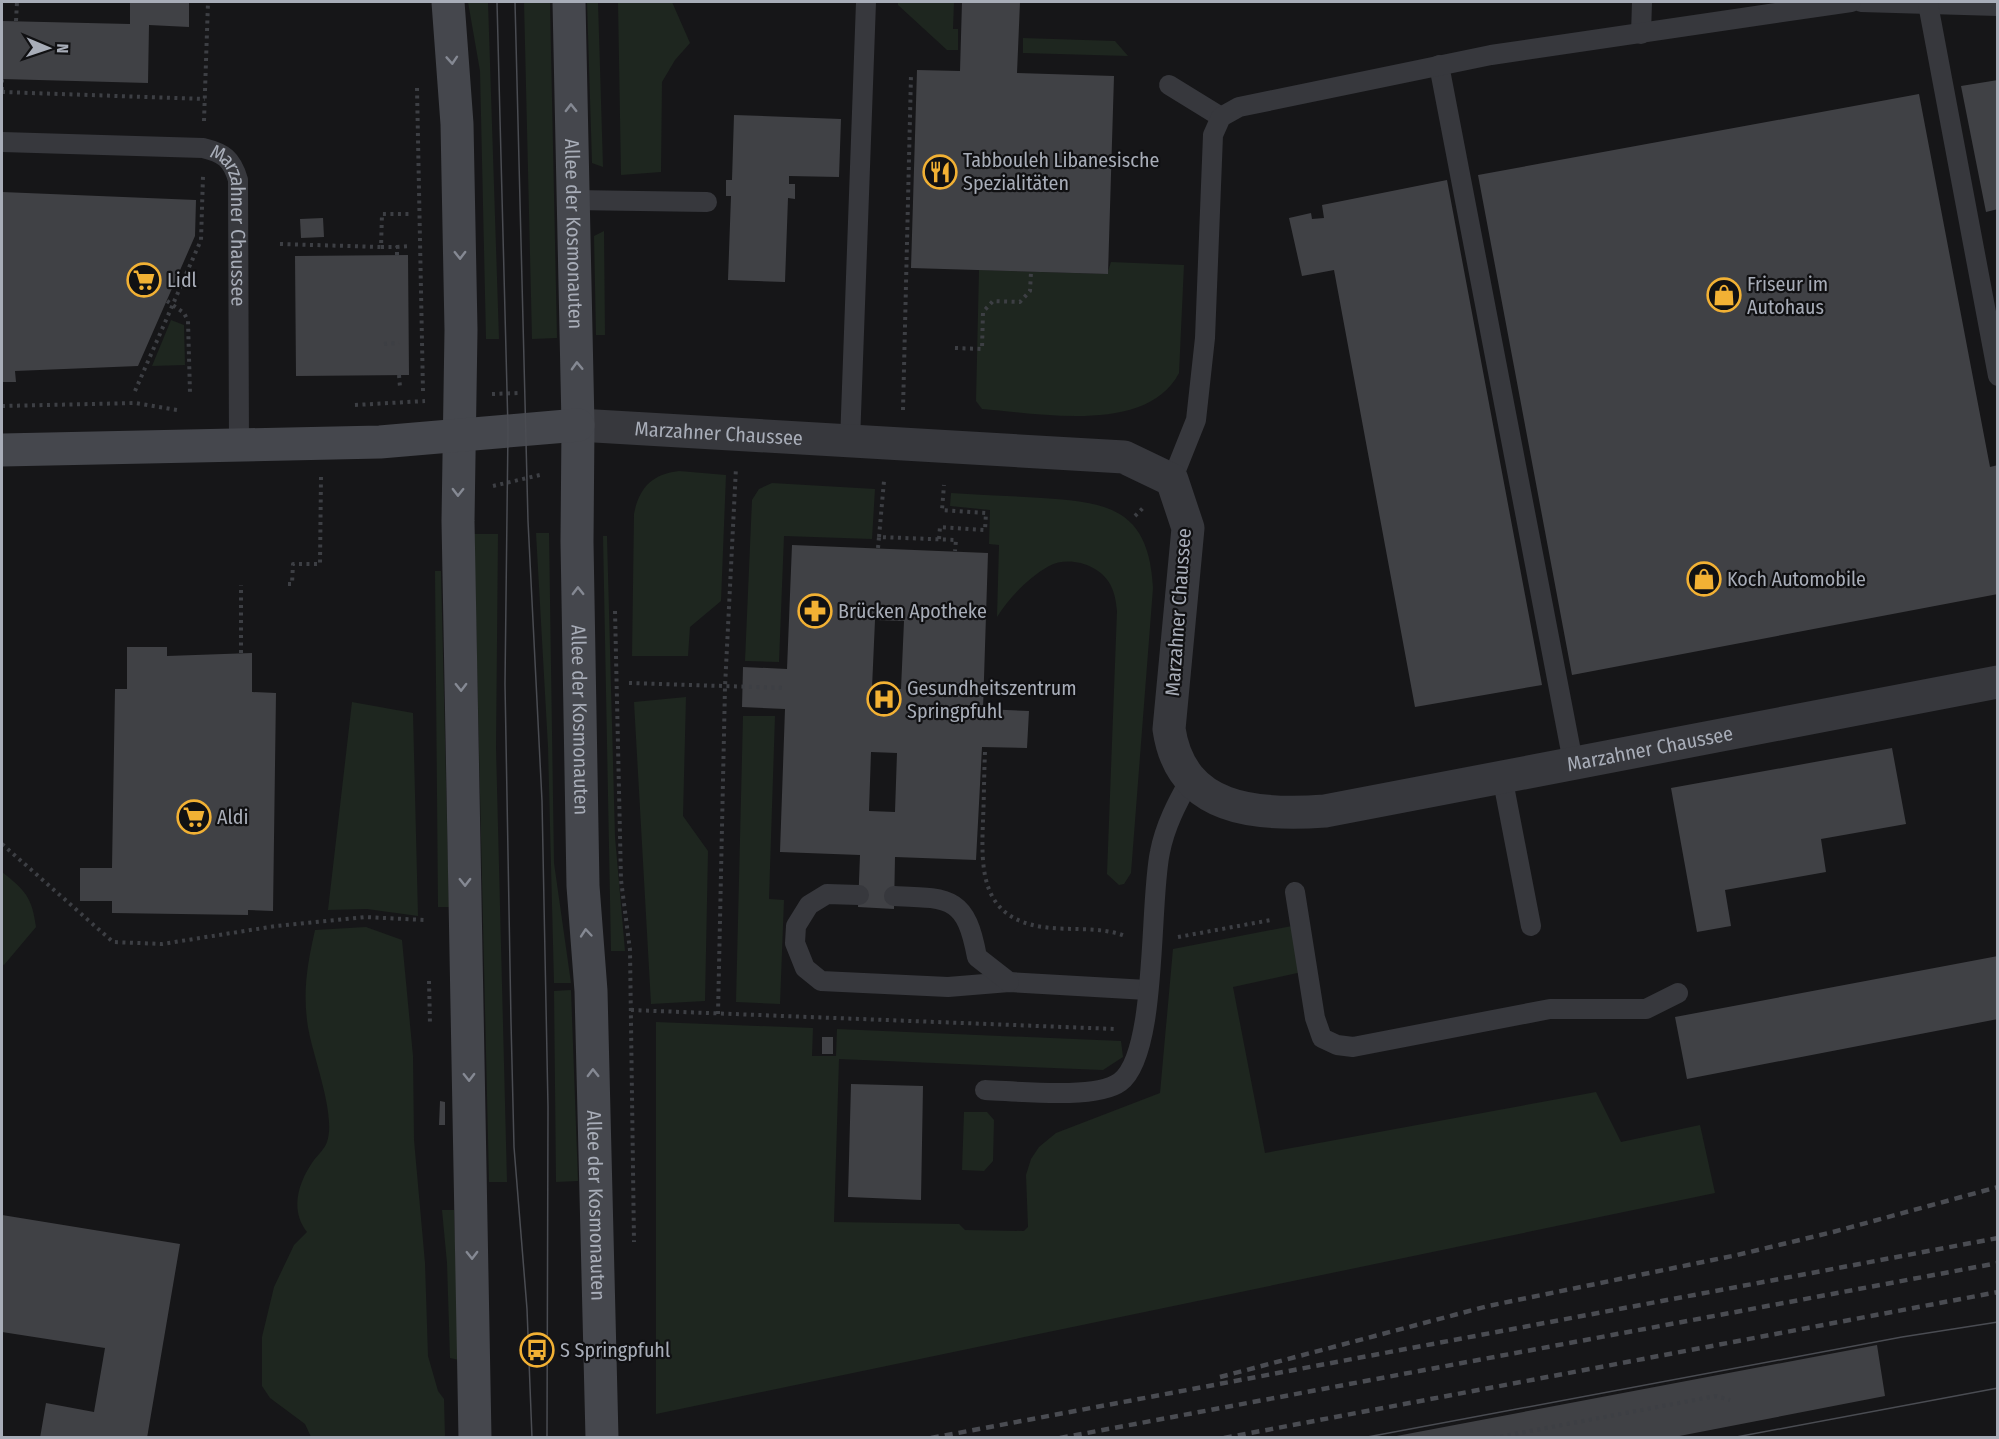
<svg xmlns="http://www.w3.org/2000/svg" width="1999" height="1439" viewBox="0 0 1999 1439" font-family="'Fira Sans Condensed',sans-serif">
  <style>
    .green { fill: #1e261f }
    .building { fill: #404145; fill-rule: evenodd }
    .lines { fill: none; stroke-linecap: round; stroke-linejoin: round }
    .path { stroke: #3d3f44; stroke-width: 4; stroke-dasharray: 3 4.5; stroke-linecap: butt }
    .lane { stroke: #37383d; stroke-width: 20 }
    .street { stroke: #37383d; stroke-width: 33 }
    .secondary { stroke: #45474d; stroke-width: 33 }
    .tram { stroke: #4a4c52; stroke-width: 1.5 }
    .rail { stroke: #4a4c52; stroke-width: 4.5; stroke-dasharray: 8 6; stroke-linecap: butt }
    .oneway { stroke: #858993 }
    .labels { text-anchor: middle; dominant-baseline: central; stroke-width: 4.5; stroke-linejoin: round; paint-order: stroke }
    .poi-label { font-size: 20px; fill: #a8adb8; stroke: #111113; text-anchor: start }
    .street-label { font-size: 20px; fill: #a8adb8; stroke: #111113 }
  </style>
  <rect width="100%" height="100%" fill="#161618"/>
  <path class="green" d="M468 2H488L499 339H486L480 71Z
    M524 2H550L557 338 532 339Z
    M587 2H598L603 167 592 163Z
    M618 2H672L690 43 675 60 662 82 661 172 621 175Z
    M898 2H954L953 29H958V50H947L898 5Z
    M1023 38 1115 41 1128 56 1023 53Z
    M604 231 605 335H596L594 236Z
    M1111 262 1184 265 1179 373C1147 435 1038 413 982 409L976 401 979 270 1107 274Z
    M171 320 184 325 185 365 152 366Z
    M679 471 726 475 721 601 690 627 688 656H632L634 514C639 488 652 474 679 471Z
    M772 483 875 489 872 539 784 536 779 662 745 661 752 500 759 489Z
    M951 493C981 495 1012 496 1042 498 1110 502 1149 510 1153 588L1131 873 1124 884 1119 885 1107 874 1117 611C1116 602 1115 593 1110 584 1100 565 1069 555 1049 566 1028 578 1010 597 997 617L999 545 989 544 990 510 950 506Z
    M536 533H549L554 863 571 983H554L548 747Z
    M474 534H498L496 748 507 1182H489Z
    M603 536H607L615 837 625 951H611Z
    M435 571H441L449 907H438Z
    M686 697 683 816 708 851 705 1001 651 1004 634 702Z
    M352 702 413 713 418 916 367 909 328 910Z
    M743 716H775L769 899 784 900 780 1004 736 1002Z
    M2 872C25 890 32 897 36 927L4 965 2 964Z
    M1292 926 1302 972 1233 987 1265 1153 1596 1092 1621 1142 1700 1125 1715 1193 656 1414V1022L813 1028 812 1056H836L837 1029 1121 1041 1123 1057 1103 1070 839 1059 834 1222 959 1224 965 1230 1024 1231 1028 1227 1026 1175 1031 1159 1039 1147 1056 1133 1160 1093 1173 949Z
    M366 927 402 940 413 1056 414 1140 425 1263 428 1356 438 1391 444 1399 445 1437H311L305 1424 270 1398 262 1386V1337L274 1287 294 1245 307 1232C289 1209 299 1181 314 1160 318 1155 325 1148 327 1142 337 1113 310 1051 307 1020 303 988 308 961 315 930Z
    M571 990 578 1181 556 1182 554 991Z
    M964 1112H987L994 1120 993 1161 984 1171 962 1170Z
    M442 1210H454L459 1360 450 1358 447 1263Z"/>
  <path class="building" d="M130 2H189V27L149 25 148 83 2 79V21L130 24Z
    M962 2H1020L1017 73 1114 76 1108 274 911 268 917 70 960 71Z
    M1998 80V209L1986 212 1961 86Z
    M1919 94 1990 467 1998 465V594L1572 675 1478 175Z
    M734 115 841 119 839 177 789 176V184H795V199L788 198 785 282 728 280 731 196H726V180H732Z
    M1447 180 1542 685 1415 707 1334 270 1302 276 1289 218 1311 213 1312 219 1324 218 1322 205Z
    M2 192 196 200 195 236 138 366 15 371 16 382H2Z
    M323 218 324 237 301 238 300 219Z
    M408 255 409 375 296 376 295 256Z
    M792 545 988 553 983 709 1029 711 1027 748 982 747 976 860 895 857 894 909 858 907 860 855 780 852 785 709 742 707 743 667 787 669ZM875 620 904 621 901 689 872 688ZM871 752 897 753 895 812 869 811Z
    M127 647H167V656L252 653V692L276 693 273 911 248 910V915L112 913V901H80V868H112L115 689H127Z
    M1892 748 1906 824 1821 839 1826 872 1725 890 1731 926 1697 932 1671 788Z
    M1998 956V1019L1687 1079 1675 1017Z
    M822 1037H833V1054H822Z
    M851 1084 923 1086 921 1200 848 1197Z
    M440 1101 445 1102V1125H439Z
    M2 1215 180 1244 147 1438H40L46 1403 94 1412 105 1348 2 1332Z
    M1877 1345 1885 1396 1669 1438H1386Z"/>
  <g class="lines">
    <path class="path" d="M16 21 17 2
      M417 88 423 392
      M2 90V79
      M2 92 205 99
      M204 121 208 2
      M280 244 381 247 382 214H410
      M381 247H397
      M397 255V247L410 246
      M167 301 184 313 188 321 190 393
      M384 344 399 343
      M955 348 982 349 983 312 993 301 1020 302 1030 291 1031 272
      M399 375 400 387
      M135 391 201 240 203 176
      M492 394 518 393
      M355 405 425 401
      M2 406 135 403 177 410
      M903 410 911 75
      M493 486 544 474
      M1135 516 1145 506
      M879 537 884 481
      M939 539 940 527 985 530 986 513 942 510 944 485
      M878 548 879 537 956 540 955 551
      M288 584H292L293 564H320L321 477
      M615 611 621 880 630 950 634 1242
      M241 653V585
      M629 683 786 688
      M985 752C984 775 984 798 983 821 981 871 981 918 1043 927 1069 931 1100 926 1125 936
      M2 844 113 942 162 944 276 926 365 917 424 920
      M1178 937 1271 920
      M429 981 430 1024
      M631 1010 1115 1029
      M718 1014 725 687 736 467
      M1493 1438 1716 1396 1730 1400"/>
    <g class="lane">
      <path d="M1861 2 1998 6"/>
      <path d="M1928 4 1998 376"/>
      <path d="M1641 34 1642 2"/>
      <path d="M1439 65 1573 762"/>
      <path d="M1169 85 1221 117"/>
      <path id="s1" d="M2 142 203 148C224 153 232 159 238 180L239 445"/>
      <path d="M573 200 707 202"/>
      <path d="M850 442 866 2"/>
      <path d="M1172 480 1196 420 1205 338 1213 135 1221 117 1239 107 1491 55 1851 2"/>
      <path d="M1502 776 1531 926"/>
      <path d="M1295 892 1315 1018 1322 1038 1337 1045 1353 1047 1550 1009H1646L1678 993"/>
      <path d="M859 895 827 894 809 905 796 926 795 943 805 968 821 981 948 987 1009 982 1147 990"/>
      <path d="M894 896C951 898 966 897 977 957L1009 982"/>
      <path d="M985 1090C1016 1091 1096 1100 1120 1082 1158 1054 1149 902 1160 852 1165 826 1177 803 1190 780"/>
    </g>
    <path class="street" id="s2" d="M578 425 1124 457 1172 480 1188 528 1169 729C1181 811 1256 816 1325 811L1998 682"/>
    <g class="secondary">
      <path d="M448 2 457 124 461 330 458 521 475 1438"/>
      <path id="s3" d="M569 2 578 425 577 542 583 886 591 991 602 1438"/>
      <path d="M2 450 380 442 578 425"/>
    </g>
    <path class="tram" d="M497 2 508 429 505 684 511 1022 514 1147 527 1309 532 1438
      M515 2 528 521 542 801 548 1107 547 1438
      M1362 1438 1902 1337 1998 1322
      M1731 1438 1998 1388"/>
    <path class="rail" d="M1220 1377 1488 1306 1737 1255 1833 1232 1998 1187
      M931 1438 1998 1238
      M1060 1438 1998 1263
      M1224 1438 1998 1292"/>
  </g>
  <defs><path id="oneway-chevron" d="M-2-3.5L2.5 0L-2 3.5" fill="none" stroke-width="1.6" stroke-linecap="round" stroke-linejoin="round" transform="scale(1.5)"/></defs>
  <g class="oneway">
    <use href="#oneway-chevron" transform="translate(452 60) rotate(86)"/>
    <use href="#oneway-chevron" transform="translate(571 108) rotate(-91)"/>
    <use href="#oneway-chevron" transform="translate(460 255) rotate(89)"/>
    <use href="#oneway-chevron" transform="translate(577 366) rotate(-92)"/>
    <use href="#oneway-chevron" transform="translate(458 492) rotate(91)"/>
    <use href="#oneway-chevron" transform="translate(578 591) rotate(-91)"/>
    <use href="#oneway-chevron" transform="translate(461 687) rotate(89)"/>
    <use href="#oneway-chevron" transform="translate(465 882) rotate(89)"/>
    <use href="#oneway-chevron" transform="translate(586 933) rotate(-95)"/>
    <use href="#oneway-chevron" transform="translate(593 1073) rotate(-91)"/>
    <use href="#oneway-chevron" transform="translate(469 1077) rotate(89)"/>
    <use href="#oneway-chevron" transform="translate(472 1255) rotate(89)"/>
  </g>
  <defs>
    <g id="restaurant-ring" transform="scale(1.725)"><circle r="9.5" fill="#111113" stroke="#f2b134" stroke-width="1.5"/><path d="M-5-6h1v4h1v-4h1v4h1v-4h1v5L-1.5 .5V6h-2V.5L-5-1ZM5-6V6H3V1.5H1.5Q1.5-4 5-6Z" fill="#f2b134"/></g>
    <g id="supermarket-ring" transform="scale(1.725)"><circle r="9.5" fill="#111113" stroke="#f2b134" stroke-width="1.5"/><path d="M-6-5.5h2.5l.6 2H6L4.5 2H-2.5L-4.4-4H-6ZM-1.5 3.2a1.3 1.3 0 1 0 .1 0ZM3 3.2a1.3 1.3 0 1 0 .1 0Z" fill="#f2b134"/></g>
    <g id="shop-ring" transform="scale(1.725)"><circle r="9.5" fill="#111113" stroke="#f2b134" stroke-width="1.5"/><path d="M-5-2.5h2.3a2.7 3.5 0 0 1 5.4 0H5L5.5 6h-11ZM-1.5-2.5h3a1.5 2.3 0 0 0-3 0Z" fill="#f2b134"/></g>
    <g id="pharmacy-ring" transform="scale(1.725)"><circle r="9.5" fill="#111113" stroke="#f2b134" stroke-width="1.5"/><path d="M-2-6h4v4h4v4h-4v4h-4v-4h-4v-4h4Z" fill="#f2b134"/></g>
    <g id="hospital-ring" transform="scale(1.725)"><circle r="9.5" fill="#111113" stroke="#f2b134" stroke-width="1.5"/><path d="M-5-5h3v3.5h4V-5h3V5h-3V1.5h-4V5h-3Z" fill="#f2b134"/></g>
    <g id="bus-ring" transform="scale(1.725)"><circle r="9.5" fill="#111113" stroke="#f2b134" stroke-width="1.5"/><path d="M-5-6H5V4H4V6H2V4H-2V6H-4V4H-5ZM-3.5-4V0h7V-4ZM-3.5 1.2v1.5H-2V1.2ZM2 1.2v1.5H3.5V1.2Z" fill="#f2b134"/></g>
  </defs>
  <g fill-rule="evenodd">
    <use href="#restaurant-ring" x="940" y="172"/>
    <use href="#supermarket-ring" x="144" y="280"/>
    <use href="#shop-ring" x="1724" y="295"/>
    <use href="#shop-ring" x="1704" y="579"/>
    <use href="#pharmacy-ring" x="815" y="611"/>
    <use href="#hospital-ring" x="884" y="699"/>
    <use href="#supermarket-ring" x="194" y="817"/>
    <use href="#bus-ring" x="537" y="1350"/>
  </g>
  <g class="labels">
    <g class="poi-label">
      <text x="963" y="160">Tabbouleh Libanesische<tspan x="963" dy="23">Spezialitäten</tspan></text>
      <text x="167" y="280">Lidl</text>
      <text x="1747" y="284">Friseur im<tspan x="1747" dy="23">Autohaus</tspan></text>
      <text x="1727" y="579">Koch Automobile</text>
      <text x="838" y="611">Brücken Apotheke</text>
      <text x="907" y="688">Gesundheitszentrum<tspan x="907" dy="23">Springpfuhl</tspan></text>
      <text x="217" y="817">Aldi</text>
      <text x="560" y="1350">S Springpfuhl</text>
    </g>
    <g class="street-label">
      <text stroke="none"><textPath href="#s1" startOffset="294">Marzahner Chaussee</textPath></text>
      <text stroke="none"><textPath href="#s3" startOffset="232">Allee der Kosmonauten</textPath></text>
      <text stroke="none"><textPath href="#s2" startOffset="141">Marzahner Chaussee</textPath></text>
      <text transform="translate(1178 612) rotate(-86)">Marzahner Chaussee</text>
      <text stroke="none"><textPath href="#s3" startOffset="718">Allee der Kosmonauten</textPath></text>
      <text stroke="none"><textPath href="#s2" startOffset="1382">Marzahner Chaussee</textPath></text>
      <text stroke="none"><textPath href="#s3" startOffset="1204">Allee der Kosmonauten</textPath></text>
    </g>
  </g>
  <rect width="1999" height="1439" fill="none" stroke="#a8adb8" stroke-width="6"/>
  <g transform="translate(48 48) rotate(92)" stroke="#111113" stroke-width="4.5" paint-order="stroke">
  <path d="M0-4.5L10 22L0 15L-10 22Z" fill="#a8adb8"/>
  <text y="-9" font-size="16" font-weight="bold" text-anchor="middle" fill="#a8adb8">N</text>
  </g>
</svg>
